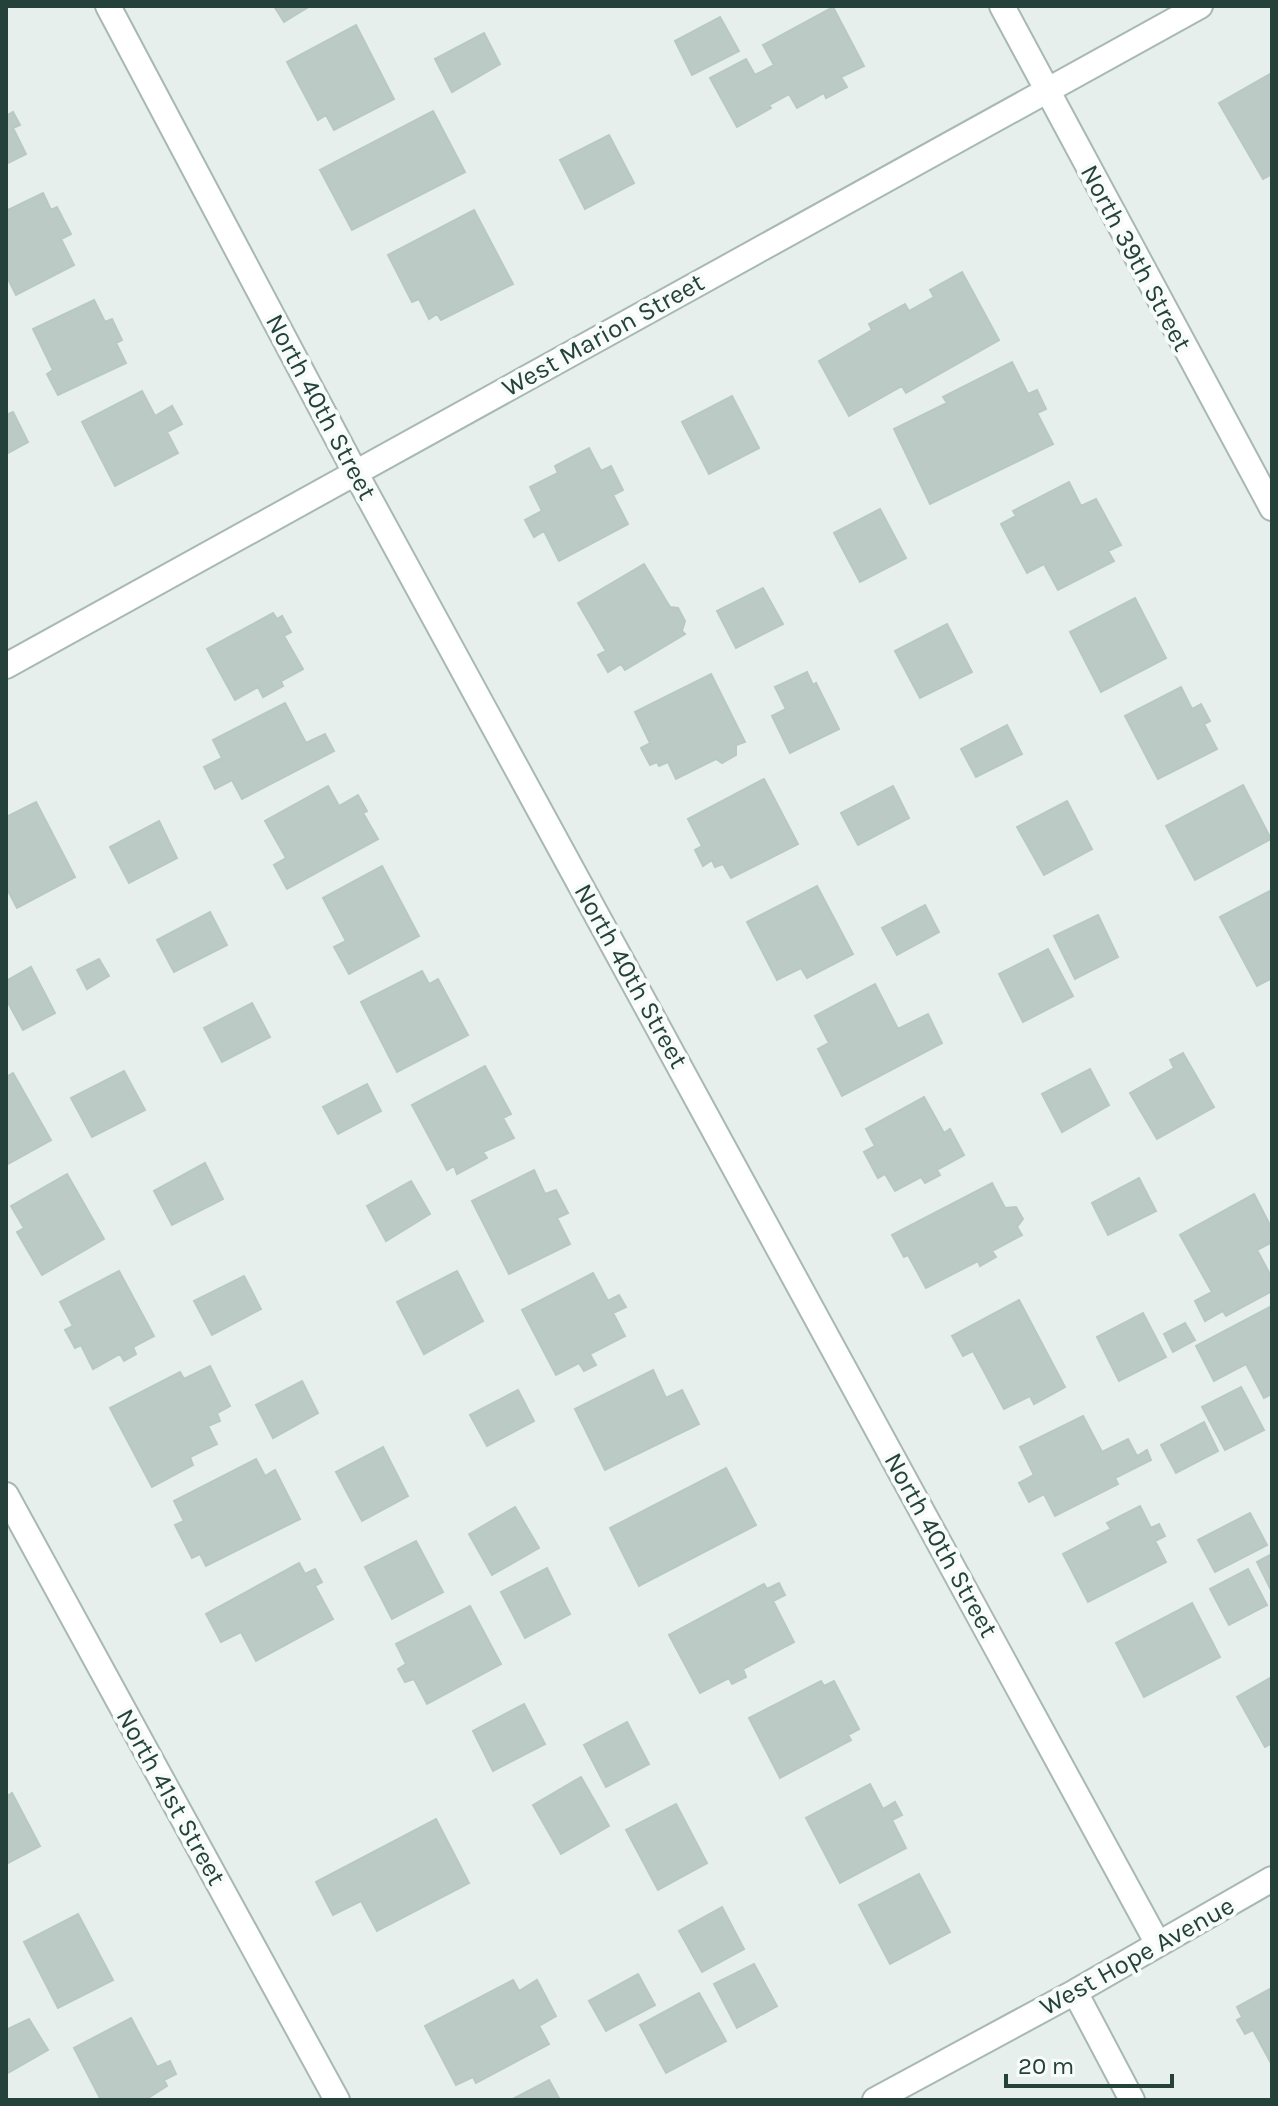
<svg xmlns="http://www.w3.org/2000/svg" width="1278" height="2106" viewBox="0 0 1278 2106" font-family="Karla,sans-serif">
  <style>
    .building { fill: #bbcac4; stroke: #b8c9c2; stroke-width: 2 }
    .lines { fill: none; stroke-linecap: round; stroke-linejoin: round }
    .minor-casing { stroke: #a8b8b2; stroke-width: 28 }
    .minor { stroke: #fff; stroke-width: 24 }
    .labels { text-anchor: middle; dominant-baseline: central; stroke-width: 8; stroke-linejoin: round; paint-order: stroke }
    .street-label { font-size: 26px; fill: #24423a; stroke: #f7fbf9 }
  </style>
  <rect width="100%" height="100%" fill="#e6efeb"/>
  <path class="building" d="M274 6H310L284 22Z
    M833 7 864 66 841 77 847 87 826 98 824 93 797 108 789 94 769 105 771 108 737 127 710 78 746 59 755 75 774 65 763 45Z
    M720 17 739 51 692 75 675 41Z
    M356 25 394 99 334 130 326 115 318 120 287 62Z
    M484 33 500 64 452 92 435 59Z
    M1272 73V174L1263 179 1219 103Z
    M433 111 465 172 352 230 320 170Z
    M13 112 20 125 13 128 26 154 6 164V116Z
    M609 135 634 183 585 209 560 160Z
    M43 193 51 210 57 207 71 234 61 239 74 265 16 295 6 275V211Z
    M474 210 513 284 441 320 437 314 429 319 419 299 412 302 388 255Z
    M962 272 999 340 906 393 902 386 849 416 819 361 872 330 869 324 905 304 909 311 934 297 930 290Z
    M94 300 105 322 112 319 122 340 116 343 126 363 58 395 47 374 53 370 33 329Z
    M1012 362 1028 394 1037 390 1046 409 1037 413 1053 444 930 504 894 429 947 403 943 397Z
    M142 391 155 416 172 406 182 424 167 432 178 453 115 486 82 422Z
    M732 396 759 448 709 474 682 422Z
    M13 412 28 442 6 454V415Z
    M589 448 601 471 611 466 623 490 613 495 628 524 559 561 544 531 534 537 525 520 542 511 530 487 558 473 555 466Z
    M1069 482 1081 506 1096 499 1121 545 1108 551 1114 561 1058 590 1044 564 1027 573 1001 524 1016 516 1013 511Z
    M880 509 906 558 860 582 834 533Z
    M644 564 670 607 678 608 685 621 682 631 685 634 625 670 621 664 608 672 598 655 606 651 578 603Z
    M763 588 783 624 736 648 717 611Z
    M1135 598 1166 658 1101 692 1070 632Z
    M273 613 277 619 282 616 291 632 284 636 303 669 281 681 283 686 263 697 258 687 235 700 207 649Z
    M947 624 972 672 920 698 895 651Z
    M807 672 813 685 816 683 839 729 790 753 772 716 786 709 775 687Z
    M711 674 745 742 736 745V755L722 763 716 759 676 779 668 762 659 766 657 762 650 765 641 748 650 743 635 712Z
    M1181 687 1192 709 1201 704 1210 721 1204 724 1217 749 1158 779 1125 716Z
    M285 703 306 743 325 734 334 751 242 799 232 780 215 789 204 767 222 758 213 740Z
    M1007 725 1022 754 976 777 961 749Z
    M764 779 798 844 731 878 723 864 715 867 712 860 703 866 695 850 702 846 688 819Z
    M1243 785 1271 839 1195 880 1166 826Z
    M328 786 339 806 358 795 367 811 363 813 378 839 287 889 274 865 286 858 265 821Z
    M893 786 909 818 858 845 841 813Z
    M1067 801 1092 849 1044 875 1017 827Z
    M36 802 75 877 17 908 6 887V817Z
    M159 821 177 858 129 883 110 847Z
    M382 866 419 936 349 974 334 947 346 941 323 898Z
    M817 886 853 954 807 978 801 968 777 980 747 922Z
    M1272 890V978L1257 986 1220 917Z
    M925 905 939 932 897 955 882 928Z
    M210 912 227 945 174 972 157 940Z
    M1098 915 1118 957 1075 979 1054 936Z
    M1048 949 1073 996 1023 1022 999 974Z
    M99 959 109 976 87 989 77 970Z
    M31 967 55 1013 23 1030 6 999V981Z
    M422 971 429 984 438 979 468 1035 397 1072 361 1002Z
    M875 984 898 1029 928 1014 942 1043 842 1096 818 1049 829 1043 815 1016Z
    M252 1003 270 1037 222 1062 204 1028Z
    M1183 1053 1214 1107 1157 1139 1130 1093 1174 1068 1170 1060Z
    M485 1066 511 1114 503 1118 514 1138 483 1152 487 1158 457 1174 454 1166 447 1170 412 1105Z
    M1090 1069 1109 1105 1062 1132 1042 1094Z
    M124 1071 145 1110 92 1137 71 1098Z
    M13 1073 51 1140 6 1165V1077Z
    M367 1084 381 1111 338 1134 323 1107Z
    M924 1097 944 1133 950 1129 964 1155 937 1170 940 1175 925 1183 921 1177 895 1191 885 1174 878 1178 864 1152 875 1146 866 1129Z
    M205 1163 223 1199 172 1225 154 1191Z
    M534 1170 545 1194 556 1190 568 1213 557 1218 570 1244 509 1274 472 1201Z
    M67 1174 104 1239 42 1275 17 1232 24 1228 11 1206Z
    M1139 1178 1156 1211 1108 1235 1092 1203Z
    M411 1181 430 1214 386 1241 367 1206Z
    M992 1183 1005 1208 1016 1207 1023 1219 1017 1227 1022 1235 992 1251 996 1257 980 1266 978 1261 926 1288 908 1255 904 1257 892 1235Z
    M1254 1194 1272 1229V1242L1257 1250 1272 1278V1291L1226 1316 1223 1311 1205 1321 1195 1301 1212 1292 1180 1235Z
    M119 1271 154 1336 133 1347 136 1354 124 1361 120 1354 93 1369 81 1345 75 1348 65 1330 73 1326 60 1302Z
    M457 1271 483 1321 424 1354 397 1302Z
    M593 1273 608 1301 619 1295 626 1307 613 1313 625 1336 590 1354 596 1365 584 1371 579 1363 556 1375 522 1310Z
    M244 1276 261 1309 212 1335 194 1301Z
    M1019 1300 1065 1387 1034 1404 1030 1396 1004 1409 973 1351 963 1356 952 1336Z
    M1272 1306V1394L1264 1398 1246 1364 1214 1381 1196 1346Z
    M1143 1313 1166 1357 1119 1381 1097 1337Z
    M1185 1323 1195 1340 1173 1352 1164 1334Z
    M210 1366 230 1406 217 1413 220 1421 208 1426 217 1444 190 1457 193 1465 152 1487 110 1408 180 1372 184 1379Z
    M653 1370 666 1398 682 1390 699 1424 605 1470 575 1409Z
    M302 1381 318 1413 273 1438 256 1405Z
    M1241 1387 1264 1430 1225 1450 1202 1407Z
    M518 1390 534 1421 487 1446 470 1415Z
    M1083 1416 1102 1452 1128 1439 1137 1456 1147 1450 1151 1460 1115 1478 1118 1484 1055 1516 1044 1494 1029 1502 1019 1483 1034 1475 1020 1447Z
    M1204 1422 1218 1451 1176 1473 1161 1445Z
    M383 1447 408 1496 362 1521 336 1472Z
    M256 1459 265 1476 275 1470 300 1519 206 1566 200 1554 192 1558 175 1525 184 1521 174 1501Z
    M726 1468 756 1525 639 1586 610 1528Z
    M1140 1506 1151 1528 1159 1524 1165 1536 1155 1541 1166 1562 1088 1602 1063 1554 1111 1529 1107 1523Z
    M515 1507 539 1548 492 1575 469 1534Z
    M1250 1513 1267 1545 1215 1572 1198 1540Z
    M416 1541 443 1592 392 1619 365 1567Z
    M1272 1554V1592L1257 1562Z
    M299 1563 305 1574 315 1569 322 1582 315 1586 333 1619 256 1661 241 1632 221 1642 206 1614Z
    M547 1568 570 1614 525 1638 501 1592Z
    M1248 1569 1267 1605 1229 1625 1210 1589Z
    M779 1583 785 1595 773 1601 794 1642 743 1669 746 1677 732 1684 729 1678 700 1693 669 1635 764 1584 767 1589Z
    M1192 1603 1220 1657 1144 1697 1116 1643Z
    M470 1606 501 1664 427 1704 414 1679 405 1682 398 1669 406 1664 396 1644Z
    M1272 1677V1743L1265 1747 1237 1697Z
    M821 1681 824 1686 834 1681 859 1729 848 1735 851 1740 780 1778 749 1718Z
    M524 1704 545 1744 493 1771 473 1731Z
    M627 1722 649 1764 606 1787 584 1745Z
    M581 1777 609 1826 561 1854 533 1805Z
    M870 1784 883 1809 895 1802 902 1815 892 1820 906 1848 840 1883 806 1818Z
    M12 1793 40 1846 6 1864V1797Z
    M676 1804 707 1863 658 1890 626 1830Z
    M436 1819 469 1883 377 1931 361 1901 333 1915 316 1882Z
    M919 1874 950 1932 890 1964 859 1905Z
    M722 1907 744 1949 702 1972 679 1931Z
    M78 1914 113 1980 58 2008 24 1942Z
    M754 1964 777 2006 737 2028 714 1984Z
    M638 1974 655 2005 606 2031 589 2001Z
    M513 1980 519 1991 537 1980 556 2016 539 2026 549 2044 476 2083 473 2077 456 2085 425 2026Z
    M1272 1988V2065L1253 2030 1245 2034 1237 2020 1242 2017 1237 2007Z
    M699 1993 726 2041 666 2073 640 2025Z
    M131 2018 157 2067 170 2061 176 2074 164 2080 167 2086 145 2100H101L74 2048Z
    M29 2019 48 2050 6 2074V2030Z
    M549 2080 560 2100H511Z"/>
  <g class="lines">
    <g class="minor-casing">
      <path id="minor" d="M108 6 355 472 1158 1944
        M1002 6 1272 508
        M6 666 1200 6
        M6 1495 337 2100
        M1075 1992 1132 2100
        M875 2100 1075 1992 1272 1879"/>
    </g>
    <use href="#minor" class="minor"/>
  </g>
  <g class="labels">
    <g class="street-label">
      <text transform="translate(1136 258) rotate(62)">North 39th Street</text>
      <text transform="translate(603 335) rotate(-29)">West Marion Street</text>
      <text transform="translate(321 407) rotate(62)">North 40th Street</text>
      <text transform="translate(631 976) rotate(61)">North 40th Street</text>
      <text transform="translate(941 1545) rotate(61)">North 40th Street</text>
      <text transform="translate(171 1797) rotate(61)">North 41st Street</text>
      <text transform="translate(1137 1956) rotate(-29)">West Hope Avenue</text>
    </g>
  </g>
  <rect width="1278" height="2106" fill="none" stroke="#24423a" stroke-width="16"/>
  <path d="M1006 2074v12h166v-12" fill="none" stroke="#24423a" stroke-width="4"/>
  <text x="1018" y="2074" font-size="24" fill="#24423a" stroke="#f7fbf9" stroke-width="6" paint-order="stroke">20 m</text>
</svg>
